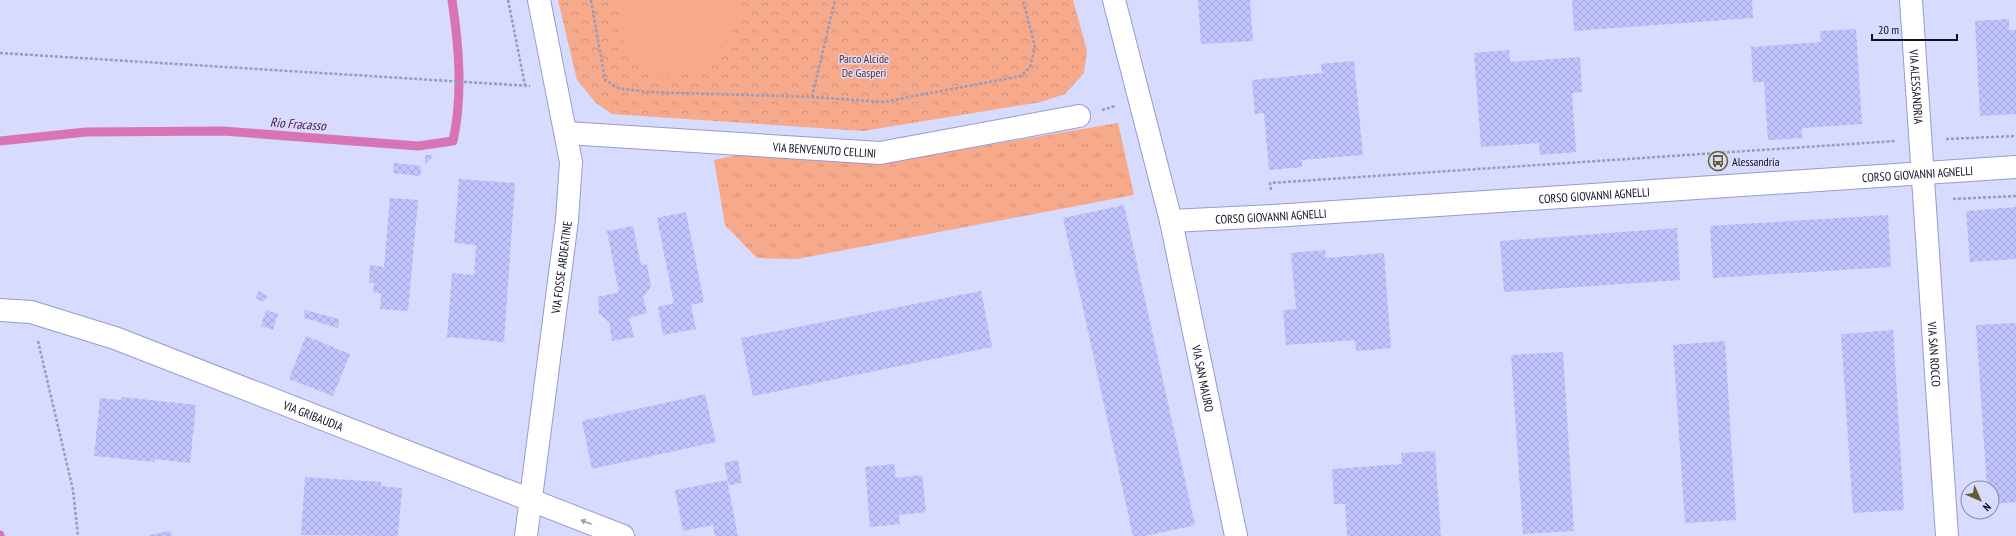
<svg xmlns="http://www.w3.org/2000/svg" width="2016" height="536" viewBox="0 0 2016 536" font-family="'PT Sans Narrow',sans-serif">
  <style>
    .grass { fill: url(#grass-tufts) }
    .park { fill: url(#park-crowns) }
    .pitch { fill: #f7a98c }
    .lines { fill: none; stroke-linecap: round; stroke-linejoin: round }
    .stream { stroke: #d874b6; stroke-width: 9 }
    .building { fill: url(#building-cross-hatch) }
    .minor-casing { stroke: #979ad2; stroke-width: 24 }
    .path { stroke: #989bb9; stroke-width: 2.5; stroke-dasharray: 3 2; stroke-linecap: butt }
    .minor { stroke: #fff; stroke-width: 22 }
    .oneway { fill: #9f9fa7 }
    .labels { text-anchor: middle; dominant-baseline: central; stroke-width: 3; stroke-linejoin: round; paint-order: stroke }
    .park-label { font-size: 12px; fill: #722d0e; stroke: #d7dbfe }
    .street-label { font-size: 12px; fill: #0f0f23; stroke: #d7dbfe }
    .poi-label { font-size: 12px; fill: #0f0f23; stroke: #d7dbfe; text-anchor: start }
    .water-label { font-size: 13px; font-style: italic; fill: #4f103d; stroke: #d7dbfe }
  </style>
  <defs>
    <pattern id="grass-tufts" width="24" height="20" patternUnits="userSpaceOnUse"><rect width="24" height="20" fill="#f7a98c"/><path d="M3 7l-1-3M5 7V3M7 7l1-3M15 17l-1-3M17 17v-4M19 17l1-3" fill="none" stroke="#d39078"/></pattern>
    <pattern id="park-crowns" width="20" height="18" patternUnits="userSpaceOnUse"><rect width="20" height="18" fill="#f7a98c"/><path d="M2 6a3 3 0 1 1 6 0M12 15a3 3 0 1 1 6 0" fill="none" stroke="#d39078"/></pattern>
    <pattern id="building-cross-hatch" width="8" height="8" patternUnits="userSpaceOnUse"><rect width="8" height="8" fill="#c0c4ff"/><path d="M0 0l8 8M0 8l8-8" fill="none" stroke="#a4a7da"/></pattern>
  </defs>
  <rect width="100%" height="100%" fill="#d7dbfe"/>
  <path class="grass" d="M1118 123 1134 195 797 259 757 258 725 225 714 160 741 154 882 163Z"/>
  <path class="park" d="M558 0H1073L1087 51 1084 73 1065 94 1041 102 863 131 612 114 596 103 577 80Z"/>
  <path class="pitch" d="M623 0H744C736 19 729 45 714 60 701 73 668 82 651 73 634 64 618 41 619 21 619 14 622 7 623 0Z"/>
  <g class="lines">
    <path class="stream" d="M0 141 86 132 223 131 418 146 453 141C463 95 459 46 452 0
      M0 535V536"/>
  </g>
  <path class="building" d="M1198 0H1250L1253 41 1201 44Z
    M1572 0H1752L1753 18 1574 31Z
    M2009 19V30H2016V114L1980 116 1975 21Z
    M1856 29 1862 124 1802 128V138L1768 140 1764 82H1753L1751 47 1821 42 1820 31Z
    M1509 50 1510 62 1580 57 1582 92 1572 93 1576 152 1540 155 1539 143 1481 147 1474 53Z
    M1354 61 1363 155 1302 160V167L1269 170 1264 113 1255 114 1252 80 1322 73 1321 64Z
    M425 155H433L432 158 425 164Z
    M394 163 421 166 420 176 393 173Z
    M459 179 515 183 504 342 447 337 452 273 474 275 476 247V245L454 243Z
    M390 198 418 200 408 311 380 309 381 293H373L374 283H369L370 265 384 267Z
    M1124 205 1195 525 1145 536H1133L1063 218Z
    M2016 207V259L1970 262 1966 211Z
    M686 212 704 302 691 305 696 329 663 335 658 307 674 303 657 218Z
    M1888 215 1891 267 1713 278 1710 226Z
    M633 226 641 265 647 264 651 287 643 297 647 313 629 318 634 337 612 341 609 322 599 314 598 297 619 292 607 231Z
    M1677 228 1680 280 1504 292 1500 241Z
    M1325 250 1326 258 1384 253 1391 348 1356 351 1355 340 1286 345 1283 310 1296 309 1291 253Z
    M259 291 268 297 263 302 256 298Z
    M981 291 992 347 753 396 741 338Z
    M266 310 278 314 273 330 261 326Z
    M305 310 339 319 338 328 304 318Z
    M2016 323V502L1992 504V488H1987L1976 325Z
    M1893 330 1904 510 1853 513 1841 334Z
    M306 336 350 354 333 396 289 379Z
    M1725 341 1736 520 1685 523 1673 345Z
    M1563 352 1574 531 1523 534 1511 355Z
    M705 394 716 442 592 469 582 421Z
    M122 397 196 405 190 463 155 459V462L94 456 100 398 121 400Z
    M1435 451 1441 536H1347L1345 504H1334L1332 469 1402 464 1401 453Z
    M738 460 742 483 729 485 724 463Z
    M894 464 896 478 922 475 926 512 899 515 900 524 870 527 865 467Z
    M305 477 381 482V486L402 488 398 536 301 535Z
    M727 480 738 536H715L713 525 683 531 675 490Z
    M170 531 172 536H150V535Z"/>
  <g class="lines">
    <g class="minor-casing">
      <g id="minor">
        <path id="s1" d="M1114 0 1171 221 1236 536"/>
        <path id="s2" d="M1911 0 1947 536"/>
        <path id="s3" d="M567 133 880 153 1079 116"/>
        <path id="s4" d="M1171 221 1273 216 2016 167"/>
        <path id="s5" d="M0 310 31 312 115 338 623 536"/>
        <path id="s6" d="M526 536 567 220 571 162 539 0"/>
      </g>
    </g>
    <path class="path" d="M508 0 525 85
      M591 0 605 80 618 88 646 92 812 97 883 102 1021 76 1030 67 1035 47 1023 0
      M0 53 530 86
      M812 97 835 0
      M1102 110 1115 106
      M1946 139 2016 136
      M1271 190 1270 183 1895 141
      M1953 199 2016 196
      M38 341 73 490 78 536"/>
    <use href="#minor" class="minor"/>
  </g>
  <defs><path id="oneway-solid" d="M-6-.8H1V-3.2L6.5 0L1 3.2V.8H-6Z"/></defs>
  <use class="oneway" href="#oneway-solid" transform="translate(586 522) rotate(-159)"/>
  <defs>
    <g id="bus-ring" transform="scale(1)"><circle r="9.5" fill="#d7dbfe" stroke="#655e2b" stroke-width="1.5"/><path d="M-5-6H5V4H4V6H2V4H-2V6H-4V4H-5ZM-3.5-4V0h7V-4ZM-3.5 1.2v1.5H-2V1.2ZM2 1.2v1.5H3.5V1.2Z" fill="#655e2b"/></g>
  </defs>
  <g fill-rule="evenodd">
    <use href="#bus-ring" x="1718" y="161"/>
  </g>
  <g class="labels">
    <g class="park-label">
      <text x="864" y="58">Parco Alcide<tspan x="864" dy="14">De Gasperi</tspan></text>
    </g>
    <g class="street-label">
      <text stroke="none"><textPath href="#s2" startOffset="87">VIA ALESSANDRIA</textPath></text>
      <text stroke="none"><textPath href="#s3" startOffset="258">VIA BENVENUTO CELLINI</textPath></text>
      <text stroke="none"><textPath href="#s4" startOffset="748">CORSO GIOVANNI AGNELLI</textPath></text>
      <text stroke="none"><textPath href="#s4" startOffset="424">CORSO GIOVANNI AGNELLI</textPath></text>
      <text stroke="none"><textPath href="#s4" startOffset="100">CORSO GIOVANNI AGNELLI</textPath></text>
      <text stroke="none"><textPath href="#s6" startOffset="271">VIA FOSSE ARDEATINE</textPath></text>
      <text stroke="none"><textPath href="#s2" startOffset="355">VIA SAN ROCCO</textPath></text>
      <text stroke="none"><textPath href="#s1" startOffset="389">VIA SAN MAURO</textPath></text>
      <text stroke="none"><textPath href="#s5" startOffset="332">VIA GRIBAUDIA</textPath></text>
    </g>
    <g class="poi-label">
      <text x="1732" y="161">Alessandria</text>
    </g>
    <g class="water-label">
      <text transform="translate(298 124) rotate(4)">Rio Fracasso</text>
    </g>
  </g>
  <g transform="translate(1980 500) rotate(135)"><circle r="19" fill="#d7dbfe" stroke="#8789a6"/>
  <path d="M0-3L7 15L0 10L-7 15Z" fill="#655e2b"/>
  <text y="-6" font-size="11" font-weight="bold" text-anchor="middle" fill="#0f0f23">N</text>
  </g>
  <path d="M1872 34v6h85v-6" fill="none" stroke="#0f0f23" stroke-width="2"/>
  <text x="1878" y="34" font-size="12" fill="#0f0f23" stroke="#d7dbfe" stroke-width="3" paint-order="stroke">20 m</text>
</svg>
